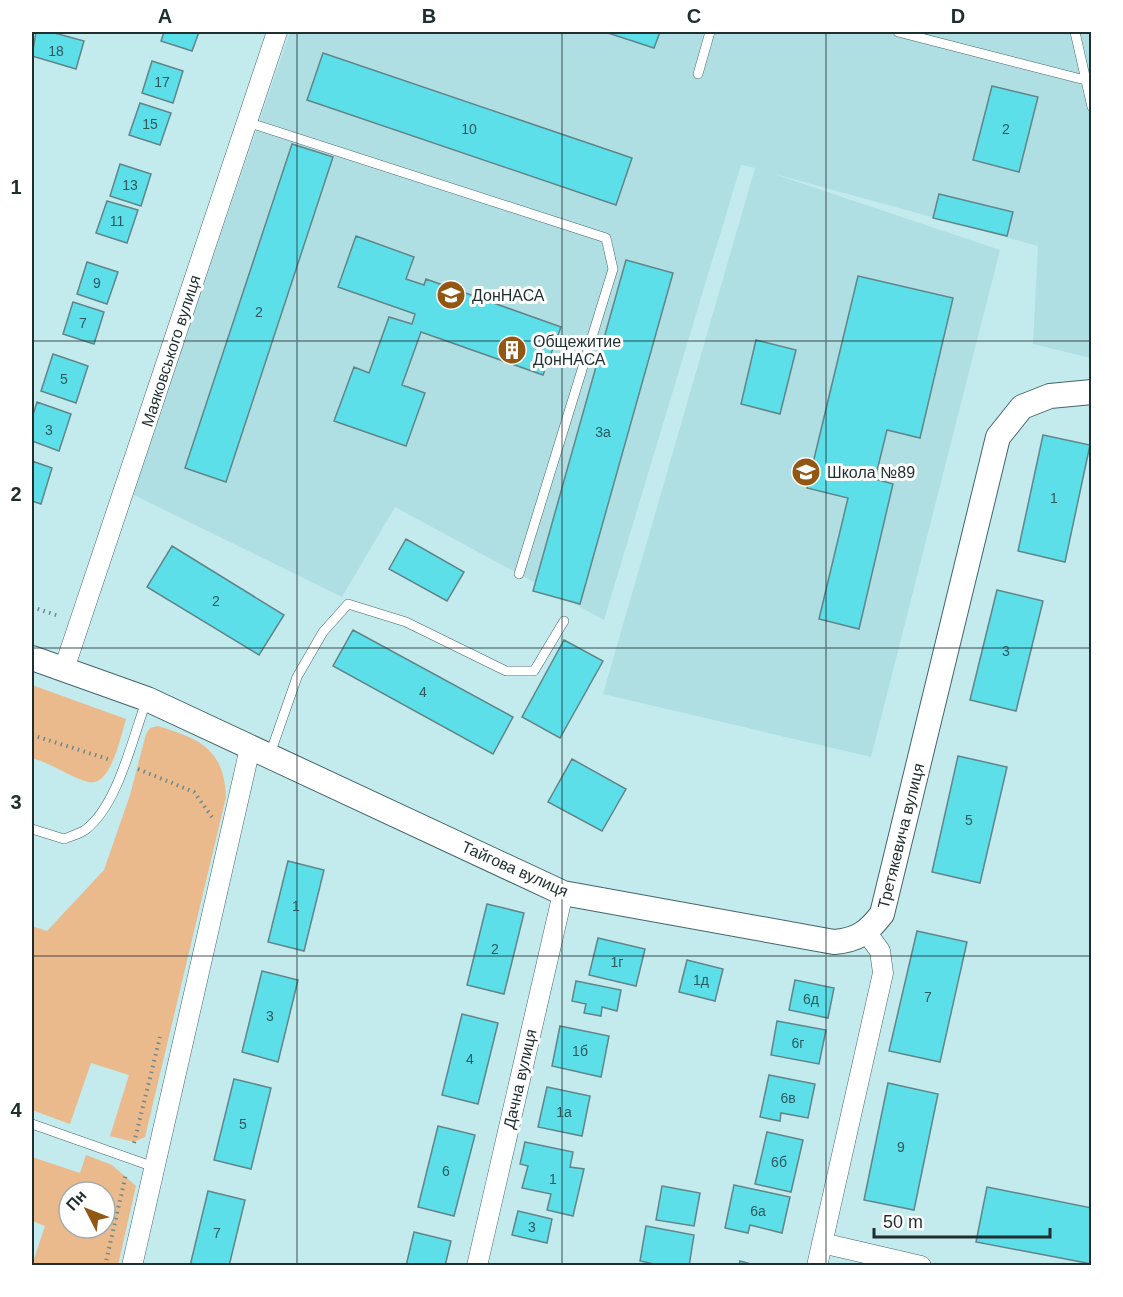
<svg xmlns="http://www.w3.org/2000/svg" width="1123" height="1297" viewBox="0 0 1123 1297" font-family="Helvetica,sans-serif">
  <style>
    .built { fill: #afdfe3 }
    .green { fill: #eaba8d; fill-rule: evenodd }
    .building { fill: #5cdfe9; stroke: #618588; stroke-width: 1.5 }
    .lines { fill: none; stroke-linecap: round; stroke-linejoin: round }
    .service-casing { stroke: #436669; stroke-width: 10 }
    .minor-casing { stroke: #436669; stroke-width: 21 }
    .tertiary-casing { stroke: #436669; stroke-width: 26 }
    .path { stroke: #6e898b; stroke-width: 4; stroke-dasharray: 1.5 4.5; stroke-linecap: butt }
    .service { stroke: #fff; stroke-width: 9 }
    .minor { stroke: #fff; stroke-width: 20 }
    .tertiary { stroke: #fff; stroke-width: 24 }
    .grid { fill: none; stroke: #1f2e2f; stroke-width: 1.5; stroke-opacity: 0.55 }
    .labels { text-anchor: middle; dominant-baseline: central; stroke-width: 6; stroke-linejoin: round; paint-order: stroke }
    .number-label { font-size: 14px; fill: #2e5a5e }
    .poi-label { font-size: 16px; fill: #1f2e2f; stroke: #fff; text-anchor: start }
    .street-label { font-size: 16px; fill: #1f2e2f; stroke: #fff }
    .neatline { fill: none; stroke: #1f2e2f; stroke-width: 2 }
    .grid-label { font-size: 20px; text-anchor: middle; font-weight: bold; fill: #1f2e2f }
  </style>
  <rect width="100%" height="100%" fill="#c3eaed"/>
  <path class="built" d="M290 32H1091V358L1033 344 1038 246 771 173 1000 250 871 757 603 694 755 168 741 165 604 620 395 507 342 597 132 494Z"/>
  <path class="green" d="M32 685 126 719C121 735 111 788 88 782 68 776 51 763 32 758Z
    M158 726C200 739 224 749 226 797L145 1137 134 1142 110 1136 129 1075 91 1063 70 1124 32 1110V926L47 931 104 870 130 795 146 734 150 728Z
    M86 1155 112 1165 136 1186 118 1265H32L45 1226 32 1221V1157L80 1173ZM69 1192H105V1228H69Z"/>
  <path class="building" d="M36 32H51L84 41 76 69 32 56Z
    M164 32H199L192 51 161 41Z
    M605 32H660L654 48Z
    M323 53 632 158 616 205 307 100Z
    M152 61 183 71 173 103 142 93Z
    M992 86 1038 97 1019 172 973 160Z
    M140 103 171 113 160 145 129 135Z
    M292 144 333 157 226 482 185 468Z
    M120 164 151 174 141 206 110 196Z
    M939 194 1013 212 1007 236 933 218Z
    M107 201 138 210 127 243 96 233Z
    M356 236 414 257 406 279 424 285 426 279 561 327 543 375 421 332 402 385 425 393 406 446 334 421 354 367 369 373 389 317 412 324 415 314 338 287Z
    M626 260 673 273 580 604 533 591Z
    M87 262 118 272 107 304 77 294Z
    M858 276 953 298 920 438 887 430 875 479 893 484 859 629 819 619 848 498 807 488Z
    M73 302 104 312 94 344 63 334Z
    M756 340 796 350 780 414 741 404Z
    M53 354 88 366 76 403 41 391Z
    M37 402 71 414 59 451 32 441V418Z
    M1043 435 1090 445 1065 562 1018 551Z
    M32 461 52 468 41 504 32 501Z
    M406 539 464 572 447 601 389 569Z
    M172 546 284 615 259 655 147 587Z
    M997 590 1043 601 1016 711 970 700Z
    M353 630 513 717 493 754 333 666Z
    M564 640 603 661 560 738 522 717Z
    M958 756 1007 767 980 883 932 872Z
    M572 759 626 789 602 831 548 802Z
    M288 861 324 870 304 951 268 942Z
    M487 904 524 913 504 994 467 985Z
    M917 931 967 942 940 1062 889 1051Z
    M598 938 645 949 636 986 589 975Z
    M687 960 723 969 715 1001 679 992Z
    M262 971 298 980 278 1062 242 1052Z
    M795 980 834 988 828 1018 789 1010Z
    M576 981 621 990 617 1011 602 1007 601 1016 584 1013 586 1004 572 1001Z
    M462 1014 498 1023 478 1104 442 1095Z
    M777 1021 826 1030 819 1064 771 1055Z
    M560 1026 609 1036 601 1077 552 1066Z
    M769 1075 815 1084 808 1118 781 1113 780 1121 760 1117Z
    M234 1079 271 1088 251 1169 214 1160Z
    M888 1083 938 1094 914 1210 864 1200Z
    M547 1087 590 1096 582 1136 538 1127Z
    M438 1126 475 1135 454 1216 418 1207Z
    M767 1132 803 1140 791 1192 755 1184Z
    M525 1142 573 1152 570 1167 584 1169 573 1216 547 1210 551 1194 522 1188 528 1166 520 1164Z
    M734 1185 790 1197 782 1233 750 1225 748 1233 725 1228Z
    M662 1186 700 1193 694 1226 656 1220Z
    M987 1187 1092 1208V1264L976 1242Z
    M208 1191 245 1200 229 1266H190Z
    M518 1211 552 1219 547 1243 512 1235Z
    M646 1226 694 1235 689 1266H663L640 1261Z
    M414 1232 451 1241 445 1266H406Z
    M740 1261 758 1266H739Z"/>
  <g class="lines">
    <g class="service-casing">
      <path id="service" d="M898 32 1085 80
        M1075 32 1092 107
        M698 74 710 32
        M247 122 606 238 613 269 519 574
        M270 754 297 677 323 632 348 604 406 622 506 671H534L564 621
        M32 829 64 839C71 836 79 834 85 830 118 806 133 736 147 699
        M32 1124 154 1167"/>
    </g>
    <g class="minor-casing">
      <path id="minor" d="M64 669 277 32
        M822 1243 921 1266
        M132 1266 250 748
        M477 1266 563 893
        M817 1266 883 973 880 951 867 933"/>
    </g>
    <g class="tertiary-casing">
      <path id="tertiary" d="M32 658 147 699 563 893 834 942C858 940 868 932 882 914L998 437 1022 407 1050 396 1092 392"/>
    </g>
    <path class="path" d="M32 607 59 616
      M32 735 111 760
      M138 769 194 792 212 817
      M134 1143 160 1037
      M105 1266 126 1174"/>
    <use href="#service" class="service"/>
    <use href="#minor" class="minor"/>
    <use href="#tertiary" class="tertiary"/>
  </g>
  <path class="grid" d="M297 32V1266M562 32V1266M826 32V1266M32 341H1092M32 648H1092M32 956H1092"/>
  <defs>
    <g id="university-disc" transform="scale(1.5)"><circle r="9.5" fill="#915713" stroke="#fff"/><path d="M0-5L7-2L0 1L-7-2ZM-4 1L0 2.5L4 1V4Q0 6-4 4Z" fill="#fff"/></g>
    <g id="building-disc" transform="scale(1.5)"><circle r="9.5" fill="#915713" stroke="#fff"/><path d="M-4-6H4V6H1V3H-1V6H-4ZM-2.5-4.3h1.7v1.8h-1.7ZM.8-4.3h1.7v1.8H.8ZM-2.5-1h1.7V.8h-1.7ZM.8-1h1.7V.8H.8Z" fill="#fff"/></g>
    <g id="school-disc" transform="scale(1.5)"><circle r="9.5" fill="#915713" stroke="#fff"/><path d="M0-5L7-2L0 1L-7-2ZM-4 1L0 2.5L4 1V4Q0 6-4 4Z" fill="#fff"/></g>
  </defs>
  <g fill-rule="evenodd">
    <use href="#university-disc" x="451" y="295"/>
    <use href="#building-disc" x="512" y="350"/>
    <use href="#school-disc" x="806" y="472"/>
  </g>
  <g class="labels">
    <g class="number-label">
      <text x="56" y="51">18</text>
      <text x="162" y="82">17</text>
      <text x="150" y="124">15</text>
      <text x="469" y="129">10</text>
      <text x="1006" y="129">2</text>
      <text x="130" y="185">13</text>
      <text x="117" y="221">11</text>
      <text x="97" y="283">9</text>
      <text x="259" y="312">2</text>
      <text x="83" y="323">7</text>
      <text x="64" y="379">5</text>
      <text x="49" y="430">3</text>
      <text x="603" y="432">3а</text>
      <text x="1054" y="498">1</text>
      <text x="216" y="601">2</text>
      <text x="1006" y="651">3</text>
      <text x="423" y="692">4</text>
      <text x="969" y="820">5</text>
      <text x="296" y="906">1</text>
      <text x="495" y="949">2</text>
      <text x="617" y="962">1г</text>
      <text x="701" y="980">1д</text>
      <text x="928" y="997">7</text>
      <text x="811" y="999">6д</text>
      <text x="270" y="1016">3</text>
      <text x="798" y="1043">6г</text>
      <text x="580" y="1051">1б</text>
      <text x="470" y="1059">4</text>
      <text x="788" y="1098">6в</text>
      <text x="564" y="1112">1а</text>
      <text x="243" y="1124">5</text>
      <text x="901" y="1147">9</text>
      <text x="779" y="1162">6б</text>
      <text x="446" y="1171">6</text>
      <text x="553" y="1179">1</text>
      <text x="758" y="1211">6а</text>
      <text x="532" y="1227">3</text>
      <text x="217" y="1233">7</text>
    </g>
    <g class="poi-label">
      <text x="472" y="295">ДонНАСА</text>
      <text x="533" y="341">Общежитие<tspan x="533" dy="18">ДонНАСА</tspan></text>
      <text x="827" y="472">Школа №89</text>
    </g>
    <g class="street-label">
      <text transform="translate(171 351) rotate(-72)">Маяковського вулиця</text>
      <text transform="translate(901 836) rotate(-76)">Третякевича вулиця</text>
      <text transform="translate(515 869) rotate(24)">Тайгова вулиця</text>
      <text transform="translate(520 1079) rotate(-77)">Дачна вулиця</text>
    </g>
  </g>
  <rect width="1123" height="1297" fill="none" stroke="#ffffff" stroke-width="66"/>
  <g transform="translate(87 1210) rotate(312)"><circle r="28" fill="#ffffff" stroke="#a5abac" stroke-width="1.5"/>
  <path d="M0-4.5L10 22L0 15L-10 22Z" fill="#915713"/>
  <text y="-9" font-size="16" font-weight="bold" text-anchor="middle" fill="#1f2e2f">Пн</text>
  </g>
  <path d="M874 1228v9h176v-9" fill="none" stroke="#1f2e2f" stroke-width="3"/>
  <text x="883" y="1228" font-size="18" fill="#1f2e2f" stroke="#ffffff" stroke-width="4.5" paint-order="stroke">50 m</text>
  <rect x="33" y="33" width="1057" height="1231" class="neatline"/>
  <g class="grid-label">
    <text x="165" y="23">A</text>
    <text x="429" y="23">B</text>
    <text x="694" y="23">C</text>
    <text x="958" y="23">D</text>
    <text x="16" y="194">1</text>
    <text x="16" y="501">2</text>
    <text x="16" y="809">3</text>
    <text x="16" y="1117">4</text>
  </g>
</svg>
